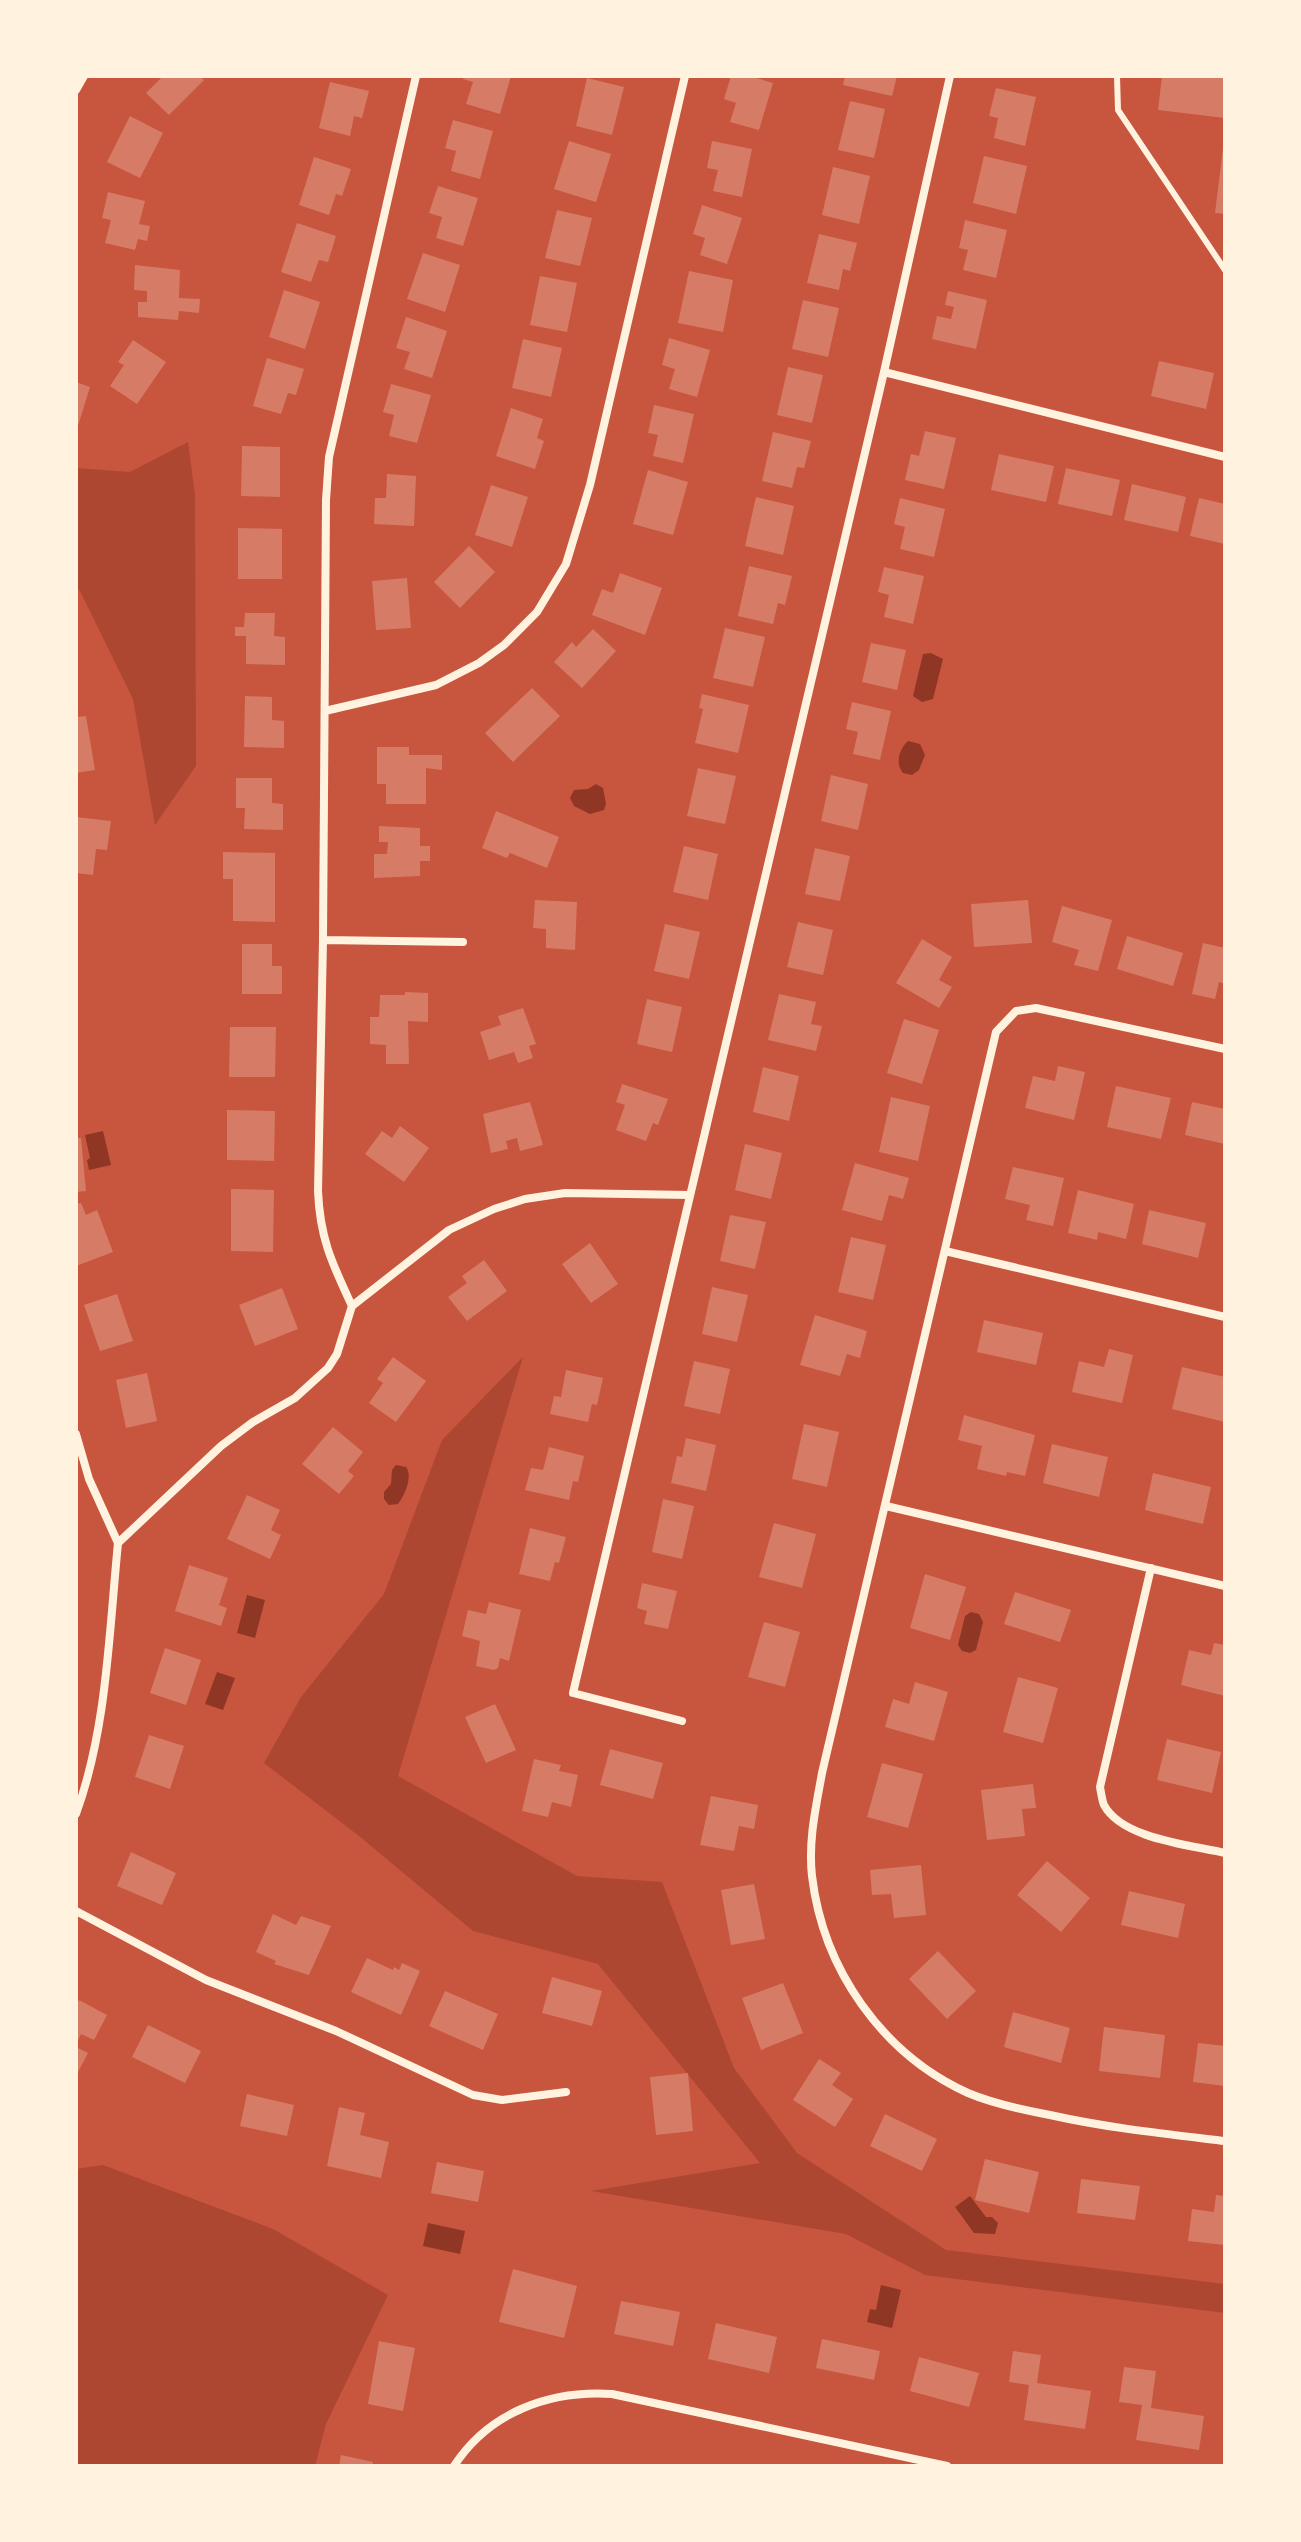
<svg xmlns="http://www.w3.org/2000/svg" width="1301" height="2542" viewBox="0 0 1301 2542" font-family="Manrope,sans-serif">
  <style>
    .green { fill: #ae4732 }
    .water { fill: #8f3625 }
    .building { fill: #d67c66 }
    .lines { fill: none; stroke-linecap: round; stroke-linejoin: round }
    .service { stroke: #fff3e0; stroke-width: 6 }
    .minor { stroke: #fff3e0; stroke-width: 8 }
  </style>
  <rect width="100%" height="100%" fill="#c8553d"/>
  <path class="green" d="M188 442 195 495 196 766 155 825 133 699 80 591 76 587V468L130 472Z
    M523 1357 398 1776 577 1876 662 1882 734 2068 797 2153 946 2250 1225 2284V2313L925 2275 846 2234 591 2191 760 2163 598 1964 473 1931 359 1836 264 1763 301 1697 384 1594 442 1440Z
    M103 2165 273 2229 388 2295 326 2424 315 2466H76V2169Z"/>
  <path class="water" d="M931 653 943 659 933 699 922 702 913 696 923 654Z
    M908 741 920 744 925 755 919 770 912 775 903 773C895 764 899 749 908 741Z
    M596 784 603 788 606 804 604 810 590 814 574 806 570 798 574 790 588 789Z
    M103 1131 111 1165 89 1170 87 1160 90 1158 85 1135Z
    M396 1465 406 1467C413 1476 405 1495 398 1504L389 1505 384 1499V1492L391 1484 392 1470Z
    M247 1595 265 1600 255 1638 237 1633Z
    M971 1612 979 1614 983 1622 976 1650 970 1653 962 1651 958 1645 965 1616Z
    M217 1672 235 1678 223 1710 205 1704Z
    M970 2196 986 2217H992L998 2223 995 2234 974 2233 955 2207Z
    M428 2223 465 2231 460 2254 423 2246Z
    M881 2285 901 2290 892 2328 867 2322 870 2309 876 2310Z"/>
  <path class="building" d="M158 76H200L204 80 169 115 146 93 161 78Z
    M464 76H511L500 114 466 104 473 82 463 79Z
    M731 76H750L773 83 759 130 730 122 736 103 724 99Z
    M845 76H897L892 96 843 85Z
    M1162 76H1225V118L1158 110Z
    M587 78 624 87 612 135 576 126Z
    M330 82 369 91 362 118 354 116 350 136 319 128Z
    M996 88 1036 97 1025 146 994 138 998 118 989 116Z
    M850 101 885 109 874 158 838 150Z
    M130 116 163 133 140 178 107 162Z
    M453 120 493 131 480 179 451 171 456 151 445 148Z
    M569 141 611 154 596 202 554 189Z
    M712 141 752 149 742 197 713 191 718 170 707 168Z
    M1223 148H1225V214L1215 213Z
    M984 156 1027 166 1016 214 973 203Z
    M314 157 351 169 342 196 336 194 329 215 299 205Z
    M833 167 870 176 859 224 822 215Z
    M438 186 478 198 463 246 436 238 442 217 429 213Z
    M108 192 145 201 139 224 150 226 147 241 138 239 135 250 105 243 111 220 102 218Z
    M702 205 742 218 727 264 700 255 705 238 693 234Z
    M557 210 592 218 580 266 545 258Z
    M965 220 1007 230 996 278 963 270 968 250 959 248Z
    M297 223 336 236 328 262 319 260 311 282 281 272Z
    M819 234 857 243 850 271 843 269 839 290 807 283Z
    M423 253 460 265 445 312 407 299Z
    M135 265 180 270 179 298 200 299 199 313 179 311 178 320 138 317V302H147V291L134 290Z
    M689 271 733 280 723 332 678 323Z
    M540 276 577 283 567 332 530 325Z
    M284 290 320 302 305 349 269 337Z
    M948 291 987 300 976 349 932 339 937 316 951 319 954 307 945 305Z
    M803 300 839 308 828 357 792 349Z
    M406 317 447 331 432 378 404 369 410 352 396 348Z
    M669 338 710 350 697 397 669 389 675 369 662 365Z
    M523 339 562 348 551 397 512 388Z
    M133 340 166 362 137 404 110 386 124 365 118 362Z
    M267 358 304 369 296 395 288 393 281 414 253 406Z
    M1159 361 1214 373 1206 409 1151 396Z
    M788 367 823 375 812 423 777 415Z
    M76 382 90 387 77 429H76Z
    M391 384 431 395 417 443 389 436 394 415 383 412Z
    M654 405 694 414 683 463 653 456 658 435 648 433Z
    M511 408 543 419 537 438 544 441 535 469 496 456Z
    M925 431 956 438 944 489 905 480 911 454 919 456Z
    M773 432 811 441 804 468 797 467 792 488 762 481Z
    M242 446 280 447V497L241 496Z
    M999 454 1054 466 1046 502 991 490Z
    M1066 468 1120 480 1112 516 1058 504Z
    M648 470 688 482 673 535 633 524Z
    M387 474 416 476 414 526 374 524 375 498H386Z
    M1132 484 1186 497 1178 532 1124 520Z
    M491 485 528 497 512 547 475 535Z
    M756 497 794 506 783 555 745 546Z
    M900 498 945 509 934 557 900 549 905 527 894 524Z
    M1199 498 1225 504V544L1190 536Z
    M238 528 282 529V579H238Z
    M469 546 495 572 460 608 434 582Z
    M749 566 792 576 785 605 778 603 773 624 738 616Z
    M884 567 924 576 913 624 884 617 889 595 878 592Z
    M620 573 662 588 645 635 592 615 602 589 613 593Z
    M407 578 411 628 376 630 372 581Z
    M245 613H275L274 636 285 637V665L246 664V636H235V627H244Z
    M725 628 765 637 753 687 713 678Z
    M593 629 616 651 582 688 554 662 572 642 576 647Z
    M871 643 906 650 897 690 862 682Z
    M532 688 560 716 513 762 485 733Z
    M702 694 749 705 738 753 695 743 703 709 699 708Z
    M245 696 272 697V720L284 721V748L244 747Z
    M852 702 891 711 880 760 853 754 858 732 846 729Z
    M86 716 95 770 76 773V717Z
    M377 747H409V755H442V770L426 768V804H386V784H377Z
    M698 768 736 776 725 824 687 816Z
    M831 775 868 784 858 830 821 821Z
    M236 778H272V803L283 804V830L244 829 245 808H236Z
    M496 811 559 837 547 868 510 853 507 858 482 848Z
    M76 817 111 821 107 850 96 849 93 875 76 873Z
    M379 826 420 828V846H430V861H420V876L374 878V854H387L388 842H379Z
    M684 846 718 854 708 900 673 892Z
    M815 848 850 856 840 901 805 894Z
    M223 852 275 853V922L233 921V879H223Z
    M535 900 577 902 575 950 546 948V929L533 928Z
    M1028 900 1032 943 974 947 971 904Z
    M1062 906 1112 920 1098 971 1074 965 1079 950 1052 942Z
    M798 922 833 930 823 975 787 967Z
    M665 924 700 932 689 979 654 971Z
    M1127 936 1183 953 1173 986 1117 969Z
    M922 939 952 957 939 980 952 987 939 1008 896 983Z
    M1203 943 1225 948V984L1219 982 1215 999 1192 994Z
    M242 944H272V966H282V994H242Z
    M405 992 428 993V1022L408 1021 409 1064H386V1045L370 1044V1017H379L380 995H405Z
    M779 994 816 1002 811 1024 822 1026 816 1051 768 1040Z
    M647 999 682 1007 672 1052 637 1044Z
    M523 1008 536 1044 529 1046 533 1058 518 1063 514 1052 489 1060 480 1032 501 1025 498 1016Z
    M904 1019 939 1030 922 1084 887 1073Z
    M230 1027H276L275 1077H229Z
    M1058 1066 1085 1072 1074 1120 1025 1108 1033 1076 1055 1081Z
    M763 1067 799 1076 789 1121 753 1112Z
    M622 1084 668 1099 658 1125 653 1123 646 1141 616 1130 625 1105 616 1102Z
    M1116 1086 1171 1098 1161 1139 1107 1127Z
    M891 1097 930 1106 918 1161 879 1152Z
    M530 1102 543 1145 520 1151 517 1138 506 1141 508 1149 491 1153 483 1114Z
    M1192 1102 1225 1109V1144L1185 1135Z
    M227 1110 275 1111 274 1161 227 1160Z
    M400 1126 429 1148 404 1182 365 1154 382 1131 392 1138Z
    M76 1138H81L86 1191 76 1192Z
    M745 1144 782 1153 771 1199 735 1190Z
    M855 1163 909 1178 903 1199 889 1195 882 1221 842 1210Z
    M1013 1167 1064 1178 1053 1226 1026 1220 1030 1205 1005 1199Z
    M231 1189 274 1190 273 1252 231 1251Z
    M1078 1190 1134 1204 1126 1239 1098 1232 1097 1240 1068 1233Z
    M81 1203 86 1215 97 1210 113 1252 76 1266V1204Z
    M1149 1210 1206 1223 1198 1258 1142 1244Z
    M730 1215 766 1222 755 1269 720 1261Z
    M851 1237 886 1245 873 1300 838 1292Z
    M590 1243 618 1284 591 1303 562 1264Z
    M484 1260 507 1291 467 1321 448 1297 467 1283 462 1276Z
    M712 1287 748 1295 737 1342 702 1334Z
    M282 1288 298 1329 255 1346 239 1305Z
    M117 1294 133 1341 100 1351 84 1305Z
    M815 1315 867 1331 860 1358 847 1354 840 1376 800 1365Z
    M984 1320 1043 1333 1036 1365 977 1352Z
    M1109 1349 1133 1355 1122 1403 1072 1392 1079 1361 1104 1367Z
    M393 1357 426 1381 396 1422 369 1403 383 1383 377 1379Z
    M694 1361 730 1369 720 1414 684 1406Z
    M1182 1367 1225 1377V1422L1172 1409Z
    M566 1370 603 1378 597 1405 592 1404 588 1422 550 1414 554 1396 561 1397Z
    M147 1373 157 1421 126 1428 116 1380Z
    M964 1415 1035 1435 1025 1476 1007 1472 1006 1476 977 1469 982 1446 958 1440Z
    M804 1424 839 1432 827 1487 792 1479Z
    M333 1427 363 1452 348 1471 354 1476 339 1494 302 1464Z
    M686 1438 716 1445 706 1491 671 1483 677 1456 682 1457Z
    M1052 1444 1108 1457 1099 1497 1043 1483Z
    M549 1447 584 1456 578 1482 573 1481 569 1500 525 1490 531 1468 543 1470Z
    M1153 1473 1211 1487 1203 1524 1145 1510Z
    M247 1495 280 1510 271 1530 281 1535 270 1559 227 1539Z
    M663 1499 694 1506 682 1559 652 1552Z
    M774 1523 816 1534 802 1588 759 1577Z
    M530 1528 566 1537 559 1563 555 1562 550 1581 519 1574Z
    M189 1565 228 1578 219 1605 227 1608 221 1626 175 1611Z
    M925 1574 966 1587 950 1640 910 1628Z
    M642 1583 677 1591 668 1629 644 1624 647 1611 637 1608Z
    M1015 1592 1071 1610 1060 1642 1004 1624Z
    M489 1602 521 1610 509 1661 500 1658 498 1668 494 1670 476 1666 480 1641 462 1636 468 1610 486 1614Z
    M764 1622 800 1632 785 1687 748 1677Z
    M1214 1643 1225 1645V1696L1181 1685 1189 1650 1211 1655Z
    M165 1648 201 1660 186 1705 150 1693Z
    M1018 1677 1058 1688 1043 1743 1003 1732Z
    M915 1682 948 1692 934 1741 885 1727 893 1699 909 1704Z
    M495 1704 516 1750 486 1763 465 1717Z
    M149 1735 184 1746 170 1789 135 1777Z
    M1167 1739 1221 1752 1212 1793 1157 1780Z
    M610 1749 663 1763 653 1799 600 1785Z
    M534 1759 561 1765 559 1771 578 1775 571 1807 552 1802 548 1817 522 1811Z
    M882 1763 923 1774 908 1828 867 1817Z
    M1033 1784 1036 1808 1022 1809 1025 1836 987 1840 981 1790Z
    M711 1796 758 1805 754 1829 739 1826 734 1851 700 1845Z
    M131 1852 176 1873 162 1905 117 1886Z
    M1047 1861 1090 1898 1061 1932 1017 1895Z
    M921 1865 926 1915 894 1918 891 1894 872 1895 870 1870Z
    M754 1884 765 1939 731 1945 721 1890Z
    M1129 1891 1185 1904 1178 1938 1121 1925Z
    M273 1914 296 1925 301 1916 331 1926 309 1975 274 1964 276 1961 256 1952Z
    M938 1951 976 1991 947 2019 909 1979Z
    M367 1958 393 1970 394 1967 399 1970 402 1963 420 1971 401 2015 351 1992Z
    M552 1977 602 1991 592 2026 542 2013Z
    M783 1983 803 2033 761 2050 742 1998Z
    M445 1991 498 2014 483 2050 429 2026Z
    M79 2000 107 2015 94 2040 81 2034 76 2045V2007Z
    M1013 2012 1070 2028 1061 2063 1004 2047Z
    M148 2025 201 2051 185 2083 132 2057Z
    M1104 2027 1165 2035 1160 2078 1099 2071Z
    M1198 2043 1225 2046V2086L1193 2082Z
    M76 2047 88 2053 76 2076Z
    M819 2059 841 2073 832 2085 853 2099 835 2127 793 2100Z
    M688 2073 693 2131 656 2135 650 2077Z
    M247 2094 294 2105 287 2136 240 2126Z
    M339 2107 365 2113 360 2135 389 2142 381 2178 327 2166Z
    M885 2114 937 2139 922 2171 870 2146Z
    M985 2159 1039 2172 1029 2213 975 2200Z
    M437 2162 484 2171 478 2202 431 2193Z
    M1081 2179 1140 2186 1135 2220 1077 2213Z
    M1216 2195 1225 2196V2245L1188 2241 1192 2209 1214 2212Z
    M513 2269 577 2286 564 2338 499 2322Z
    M621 2301 680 2312 673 2346 614 2334Z
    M716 2323 777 2337 769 2373 708 2359Z
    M822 2339 880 2351 874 2380 816 2368Z
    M379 2341 415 2348 403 2411 368 2404Z
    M1013 2351 1041 2355 1037 2383 1091 2391 1085 2429 1024 2420 1029 2385 1009 2382Z
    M919 2357 979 2373 969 2407 910 2391Z
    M1124 2367 1156 2371 1151 2408 1204 2416 1199 2450 1136 2440 1142 2405 1119 2402Z
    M341 2455 373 2462 372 2466H339Z"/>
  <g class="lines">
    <path class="service" d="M1117 76 1118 110 1225 270"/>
    <path class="minor" d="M76 90 84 76
      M884 372 1225 457
      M325 711 436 685 479 663 504 645 537 612 566 564 590 485 685 76
      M323 940 463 942
      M1225 1049 1036 1008 1016 1011 996 1032 822 1773C816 1807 808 1841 812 1876 823 1969 882 2054 968 2093 994 2104 1023 2110 1050 2115 1108 2128 1166 2134 1225 2141
      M945 1251 1225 1317
      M352 1306C332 1263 320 1239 318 1191L323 940 326 500 329 457 416 76
      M76 1434 89 1479 118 1543
      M886 1506 1225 1586
      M1151 1568 1100 1787C1101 1792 1102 1800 1104 1805 1122 1839 1191 1845 1225 1853
      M682 1721 573 1693 884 372 950 76
      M76 1814C107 1729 109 1633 118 1543L221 1446 253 1422 295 1398 328 1368 337 1354 352 1306 449 1230 494 1209 525 1199 565 1193 690 1195
      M76 1911 206 1980 336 2031 473 2095 502 2100 566 2092
      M454 2466C489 2412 550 2390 612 2394L947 2466"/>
  </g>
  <rect width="1301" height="2542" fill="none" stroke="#fff3e0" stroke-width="156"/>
</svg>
